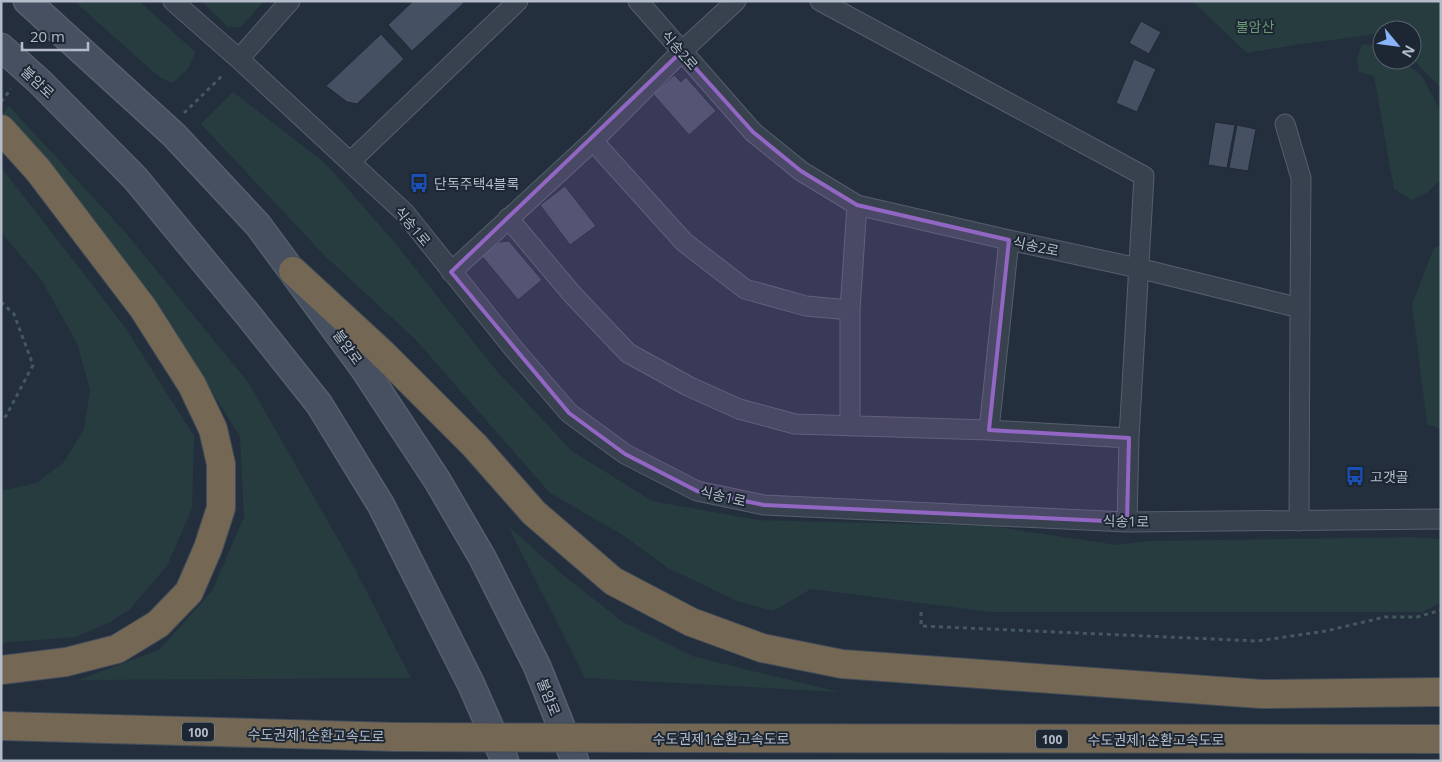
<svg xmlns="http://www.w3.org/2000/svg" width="1442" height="762" viewBox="0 0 1442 762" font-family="'Open Sans','Noto Sans KR',sans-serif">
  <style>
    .green { fill: #263c3f }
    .building { fill: #455162; stroke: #1f2835 }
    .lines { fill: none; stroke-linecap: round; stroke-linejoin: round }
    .street-casing { stroke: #565f6c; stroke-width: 21 }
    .secondary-casing { stroke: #565f6c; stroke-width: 29 }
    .highway-casing { stroke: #434c59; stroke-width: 30 }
    .path { stroke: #44595c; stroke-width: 3; stroke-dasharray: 4 4; stroke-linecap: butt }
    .street { stroke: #38414e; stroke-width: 19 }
    .secondary { stroke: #465061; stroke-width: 26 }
    .highway { stroke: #746855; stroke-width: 28 }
    .highway-bridge-casing { stroke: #434c59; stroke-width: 30; stroke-linecap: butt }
    .highway-bridge { stroke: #746855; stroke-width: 28 }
    .marked { fill: #9266c3; fill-opacity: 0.2; stroke: #9266c3; stroke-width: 4; stroke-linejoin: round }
    .labels { text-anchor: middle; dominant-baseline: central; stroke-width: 4; stroke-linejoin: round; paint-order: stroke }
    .shield { fill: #1d2633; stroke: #878f9c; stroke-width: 1 }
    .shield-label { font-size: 12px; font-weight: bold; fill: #b4bcc9 }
    .park-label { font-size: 14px; fill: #6b9a76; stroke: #1d2633 }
    .street-label { font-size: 14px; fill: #b4bcc9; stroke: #1d2633 }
    .poi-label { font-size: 14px; fill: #b4bcc9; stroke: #1d2633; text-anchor: start }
  </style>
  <rect width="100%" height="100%" fill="#242f3e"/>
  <path class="green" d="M74 1H139L195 52C190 69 186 72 172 83L158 76Z
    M201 1H264L241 27H228Z
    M1192 1H1441V88L1412 58V30H1382V33L1295 45 1247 53Z
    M1362 44 1382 46V60H1402L1422 76 1441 112V179L1427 193 1412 200 1394 189 1374 76 1359 72 1357 58Z
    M233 92 325 163 395 243 495 369 572 451 652 501 757 520 992 526 1117 545 1147 541 1415 537 1439 539 1441 540V602L1423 612H991L811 589 773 611 737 601 668 568 621 534 550 493 415 339 325 256 201 124Z
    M9 106 125 232 248 382 354 567 411 678 78 680 159 650 212 591 244 517 240 437 150 292 3 114Z
    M1 167 124 326 194 436 192 508 167 566 129 610 110 622 76 637 1 643V491L36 483 64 462 84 429 90 390 77 343 42 281 1 232Z
    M1441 245V429L1427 424 1412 304 1434 248Z
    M508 526 563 575 623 622 692 656 839 692 585 678Z"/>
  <path class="building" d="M413 1H463L464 3 412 51 388 25Z
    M1141 21 1161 32 1149 54 1129 43Z
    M381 34 404 59 357 104 347 102 326 86Z
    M1134 59 1156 69 1137 112 1116 103Z
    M674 75 681 82 686 77 716 111 689 135 653 94Z
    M1215 122 1235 125 1227 168 1208 165Z
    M1237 125 1256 129 1248 171 1229 168Z
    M565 186 596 226 570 245 540 205Z
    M509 241 542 280 518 300 481 255 499 242Z"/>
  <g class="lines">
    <g class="street-casing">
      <path id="street" d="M173 1 239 59 405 213 513 348 569 413 625 454 697 491 764 505 1127 522 1441 519
        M638 1 753 132 801 171 857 205 1009 240 1138 268 1300 308 1299 521
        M820 1 1144 176 1129 438 1127 522
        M239 59 290 1
        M1285 124 1301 178 1300 308
        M593 141 684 242 745 289 806 306 850 310
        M350 162 518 1
        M508 218 572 294 628 353 688 386 739 409 795 424 989 430 1129 438
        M451 272 593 141 681 52 736 1
        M850 426V310L857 205
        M989 430 1009 240"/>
    </g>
    <g class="secondary-casing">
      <path id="secondary" d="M27 1 174 135 258 225 364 369 437 480 482 557 537 666 575 761
        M1 47 40 82 135 178 249 316 319 404 381 505 471 684 505 761"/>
    </g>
    <g class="highway-casing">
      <path id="highway" d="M1 129 38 170 143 308 192 385 213 429 221 464V508L208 548 189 592 158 624 117 649 66 662 1 670
        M293 271 383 354 475 446 534 513 613 581 691 622 762 648 842 664 1261 694 1441 692
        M1 726 395 737
        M664 738 1441 739"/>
    </g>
    <path class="path" d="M1 102 11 89
      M184 113 224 74
      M1 302 14 314 33 365 6 416 1 420
      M921 612V626L1257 641 1326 631 1385 617H1417L1441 610"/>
    <use href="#street" class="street"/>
    <use href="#secondary" class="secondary"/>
    <use href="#highway" class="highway"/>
    <g class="highway-bridge-casing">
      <path id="highway-bridge" d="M395 737 664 738"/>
    </g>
    <use href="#highway-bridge" class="highway-bridge"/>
  </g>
  <path class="marked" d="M681 52 753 132 801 171 857 205 1009 240 989 430 1129 438 1127 522 764 505 697 491 625 454 569 413 451 272Z"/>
  <defs>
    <g id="bus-bare" transform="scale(1.5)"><path d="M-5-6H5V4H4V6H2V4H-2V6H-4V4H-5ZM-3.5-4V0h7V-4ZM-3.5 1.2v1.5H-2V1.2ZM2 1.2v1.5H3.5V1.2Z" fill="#1a4fb4" stroke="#1d2633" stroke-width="2.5" paint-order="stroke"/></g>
  </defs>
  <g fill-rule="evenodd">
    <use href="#bus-bare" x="419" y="183"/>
    <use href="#bus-bare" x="1355" y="476"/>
  </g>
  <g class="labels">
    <g class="shield">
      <rect x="182" y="722.5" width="32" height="19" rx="4"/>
      <rect x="1036" y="729.5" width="32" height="19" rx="4"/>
    </g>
    <g class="shield-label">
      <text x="198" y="732">100</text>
      <text x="1052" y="739">100</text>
    </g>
    <g class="park-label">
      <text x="1255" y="26">불암산</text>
    </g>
    <g class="street-label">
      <text transform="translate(680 50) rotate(49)">식송2로</text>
      <text transform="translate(38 82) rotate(43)">불암로</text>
      <text transform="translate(413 226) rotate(50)">식송1로</text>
      <text transform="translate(1036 246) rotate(12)">식송2로</text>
      <text transform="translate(348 347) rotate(54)">불암로</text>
      <text transform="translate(723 496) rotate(13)">식송1로</text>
      <text transform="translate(1126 521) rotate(1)">식송1로</text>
      <text transform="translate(549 697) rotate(68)">불암로</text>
      <text transform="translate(316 735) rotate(1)">수도권제1순환고속도로</text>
      <text x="721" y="738">수도권제1순환고속도로</text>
      <text x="1156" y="739">수도권제1순환고속도로</text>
    </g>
    <g class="poi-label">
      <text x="434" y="183">단독주택4블록</text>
      <text x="1370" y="476">고갯골</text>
    </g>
  </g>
  <rect width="1442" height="762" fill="none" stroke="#b4bcc9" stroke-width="5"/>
  <g transform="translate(1397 45) rotate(119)"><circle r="24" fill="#1d2633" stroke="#59626f"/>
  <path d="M0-4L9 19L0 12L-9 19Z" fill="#8ab4f8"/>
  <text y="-8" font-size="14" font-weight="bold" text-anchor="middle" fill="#b4bcc9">N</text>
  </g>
  <path d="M22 42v8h66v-8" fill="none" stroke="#b4bcc9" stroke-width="2.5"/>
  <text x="30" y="42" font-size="15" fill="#b4bcc9" stroke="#1d2633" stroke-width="4" paint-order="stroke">20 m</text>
</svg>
